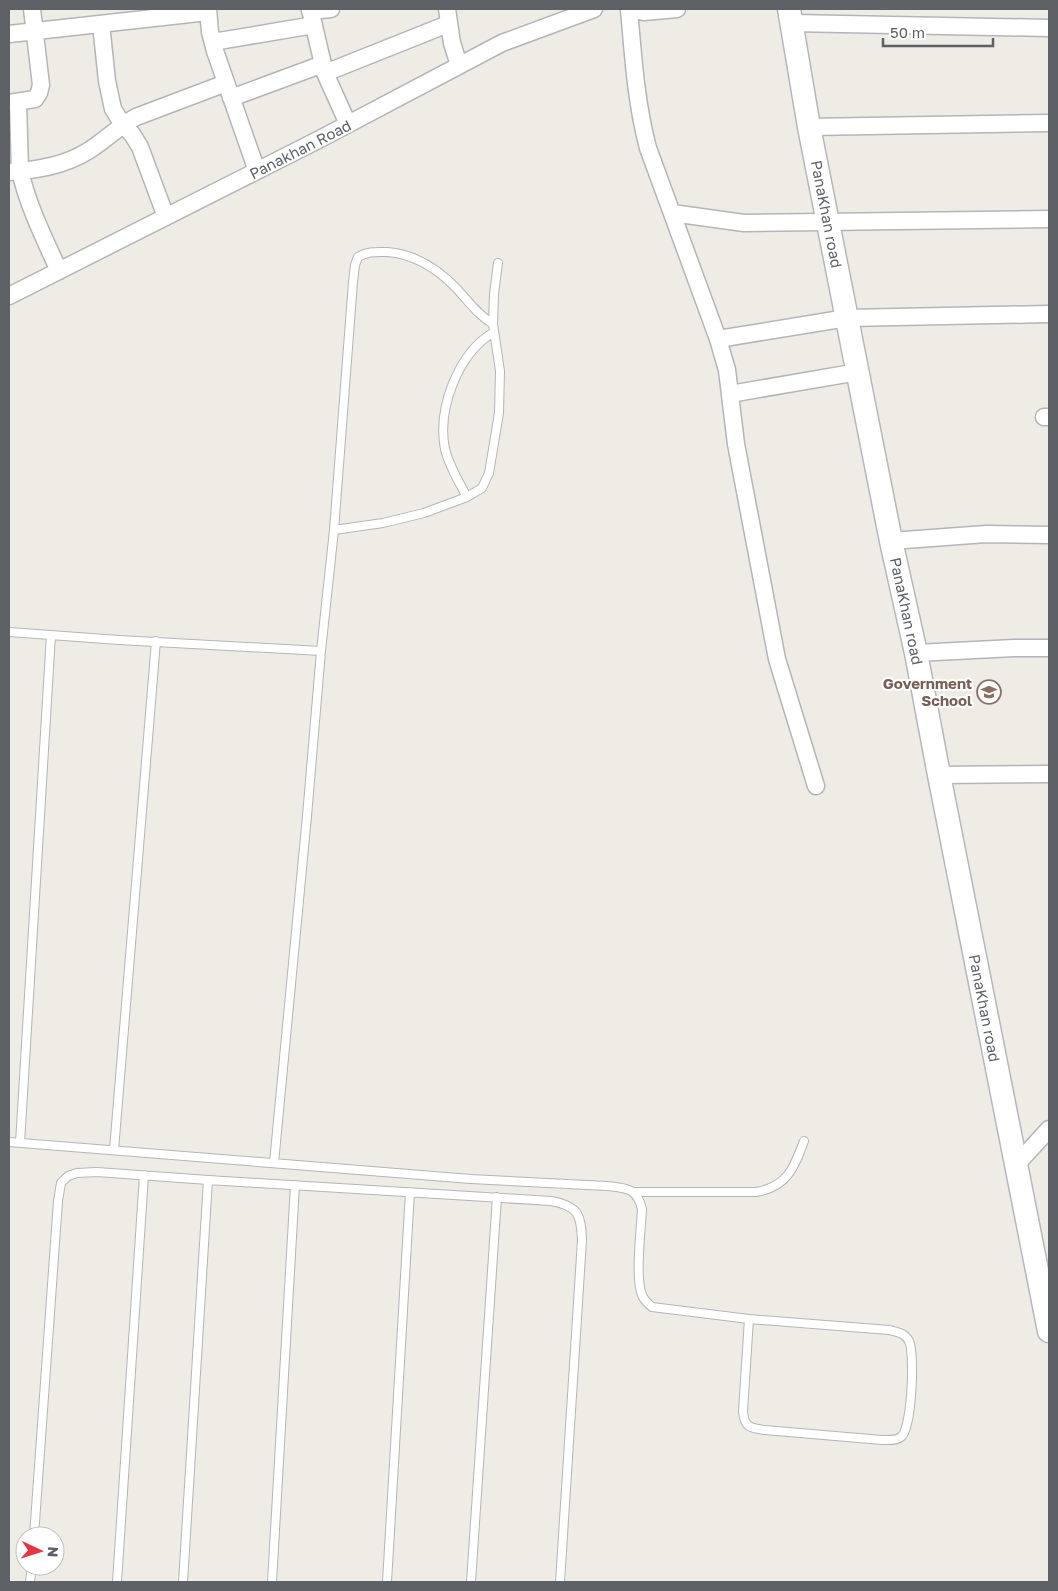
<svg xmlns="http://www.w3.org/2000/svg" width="1058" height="1591" viewBox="0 0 1058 1591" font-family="'Golos Text',sans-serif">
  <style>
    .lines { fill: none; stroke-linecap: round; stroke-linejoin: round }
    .lane-casing { stroke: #b2b6b9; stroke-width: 10 }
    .street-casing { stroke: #b2b6b9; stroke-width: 19 }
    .secondary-casing { stroke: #b4b8bc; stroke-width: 25 }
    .lane { stroke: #fff; stroke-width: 8 }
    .street { stroke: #fff; stroke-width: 16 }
    .secondary { stroke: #fff; stroke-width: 22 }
    .labels { text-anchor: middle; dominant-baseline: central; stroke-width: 4; stroke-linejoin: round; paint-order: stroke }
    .street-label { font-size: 15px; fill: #5d6165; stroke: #fff }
    .education-label { font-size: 15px; font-weight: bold; fill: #785e54; stroke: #fff; text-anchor: end }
  </style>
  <rect width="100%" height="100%" fill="#efebe5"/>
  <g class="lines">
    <g class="lane-casing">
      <path id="lane" d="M467 497C459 482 449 466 445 449 437 409 458 353 494 332
        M334 530 383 523 424 513 467 497 482 488 489 473 499 413 500 371 493 324 494 294 498 263
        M9 632 119 640 321 651
        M9 1142 471 1179 607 1186C626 1188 637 1188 642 1209 641 1229 635 1278 642 1295 644 1300 647 1303 652 1307L749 1319 889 1330C897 1332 905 1333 909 1341 915 1353 912 1429 901 1437 896 1441 888 1440 882 1440L765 1430C751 1428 744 1428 743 1411L749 1319
        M20 1143 51 635
        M114 1150 156 641
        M274 1163 307 816 321 651 334 530 353 282 355 265 358 257C368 251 376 252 387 252 415 254 438 269 457 289 469 302 478 315 493 324
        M635 1192H756C787 1187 794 1168 804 1141
        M34 1536 58 1201 61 1183 68 1176 77 1173 97 1172 208 1180 551 1201C578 1206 581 1214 582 1240L560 1582
        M30 1582 32 1566
        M117 1582 144 1175
        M183 1582 208 1180
        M272 1582 295 1185
        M387 1582 410 1192
        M471 1582 497 1197"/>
    </g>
    <g class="street-casing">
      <path id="street" d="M208 9 210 32 215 51 257 171
        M310 9 325 73 348 124
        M447 9 452 43 459 65
        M629 9C633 55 636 103 648 148L718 339 727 370 736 444 777 659 816 786
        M630 9 644 12 677 9
        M310 11 331 9
        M792 23 1049 28
        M101 24 107 81 113 109 123 125 132 134 140 147 166 217
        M9 34 208 12
        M213 42 314 25
        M325 73 448 24
        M231 98 323 64
        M18 102 20 171C28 206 44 238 59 271
        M9 103 35 99 39 93 41 85 32 9
        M809 127 1049 123
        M9 172C36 170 64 166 88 151 104 141 118 127 136 117L226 83
        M672 213 744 223 1049 219
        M9 296 318 140 502 43 594 9
        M718 339 847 318 1049 314
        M730 394 858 372
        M1044 417H1049
        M891 541 986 534 1049 535
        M916 653 1014 648H1049
        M939 775 1049 774
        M1016 1165 1049 1129"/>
    </g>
    <g class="secondary-casing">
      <path id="secondary" d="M789 9 809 127 891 541 916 653 939 775 1049 1331"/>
    </g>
    <use href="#lane" class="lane"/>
    <use href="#street" class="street"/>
    <use href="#secondary" class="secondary"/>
  </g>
  <defs>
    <g id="school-ring" transform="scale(1.25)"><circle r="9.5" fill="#fff" stroke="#8d6e63" stroke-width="1.5"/><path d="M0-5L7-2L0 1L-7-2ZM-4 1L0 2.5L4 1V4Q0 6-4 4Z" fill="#8d6e63"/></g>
  </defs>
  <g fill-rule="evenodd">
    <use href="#school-ring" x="989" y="692"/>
  </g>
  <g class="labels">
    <g class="street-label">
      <text transform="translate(300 149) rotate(-27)">Panakhan Road</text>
      <text transform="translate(827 214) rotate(79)">PanaKhan road</text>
      <text transform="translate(907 611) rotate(78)">PanaKhan road</text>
      <text transform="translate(985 1008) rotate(79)">PanaKhan road</text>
    </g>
    <g class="education-label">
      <text x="972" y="683">Government<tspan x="972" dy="17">School</tspan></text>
    </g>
  </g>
  <rect width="1058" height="1591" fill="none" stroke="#5d6165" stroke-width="20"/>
  <g transform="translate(40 1551) rotate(94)"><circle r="24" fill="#ffffff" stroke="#bec0c1"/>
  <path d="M0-4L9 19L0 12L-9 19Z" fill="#e4363e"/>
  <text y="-8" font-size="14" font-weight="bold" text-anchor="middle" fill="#5d6165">N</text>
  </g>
  <path d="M883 38v8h110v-8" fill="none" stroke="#5d6165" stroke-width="2.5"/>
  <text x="890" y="38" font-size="15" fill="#5d6165" stroke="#ffffff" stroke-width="4" paint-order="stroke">50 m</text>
</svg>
